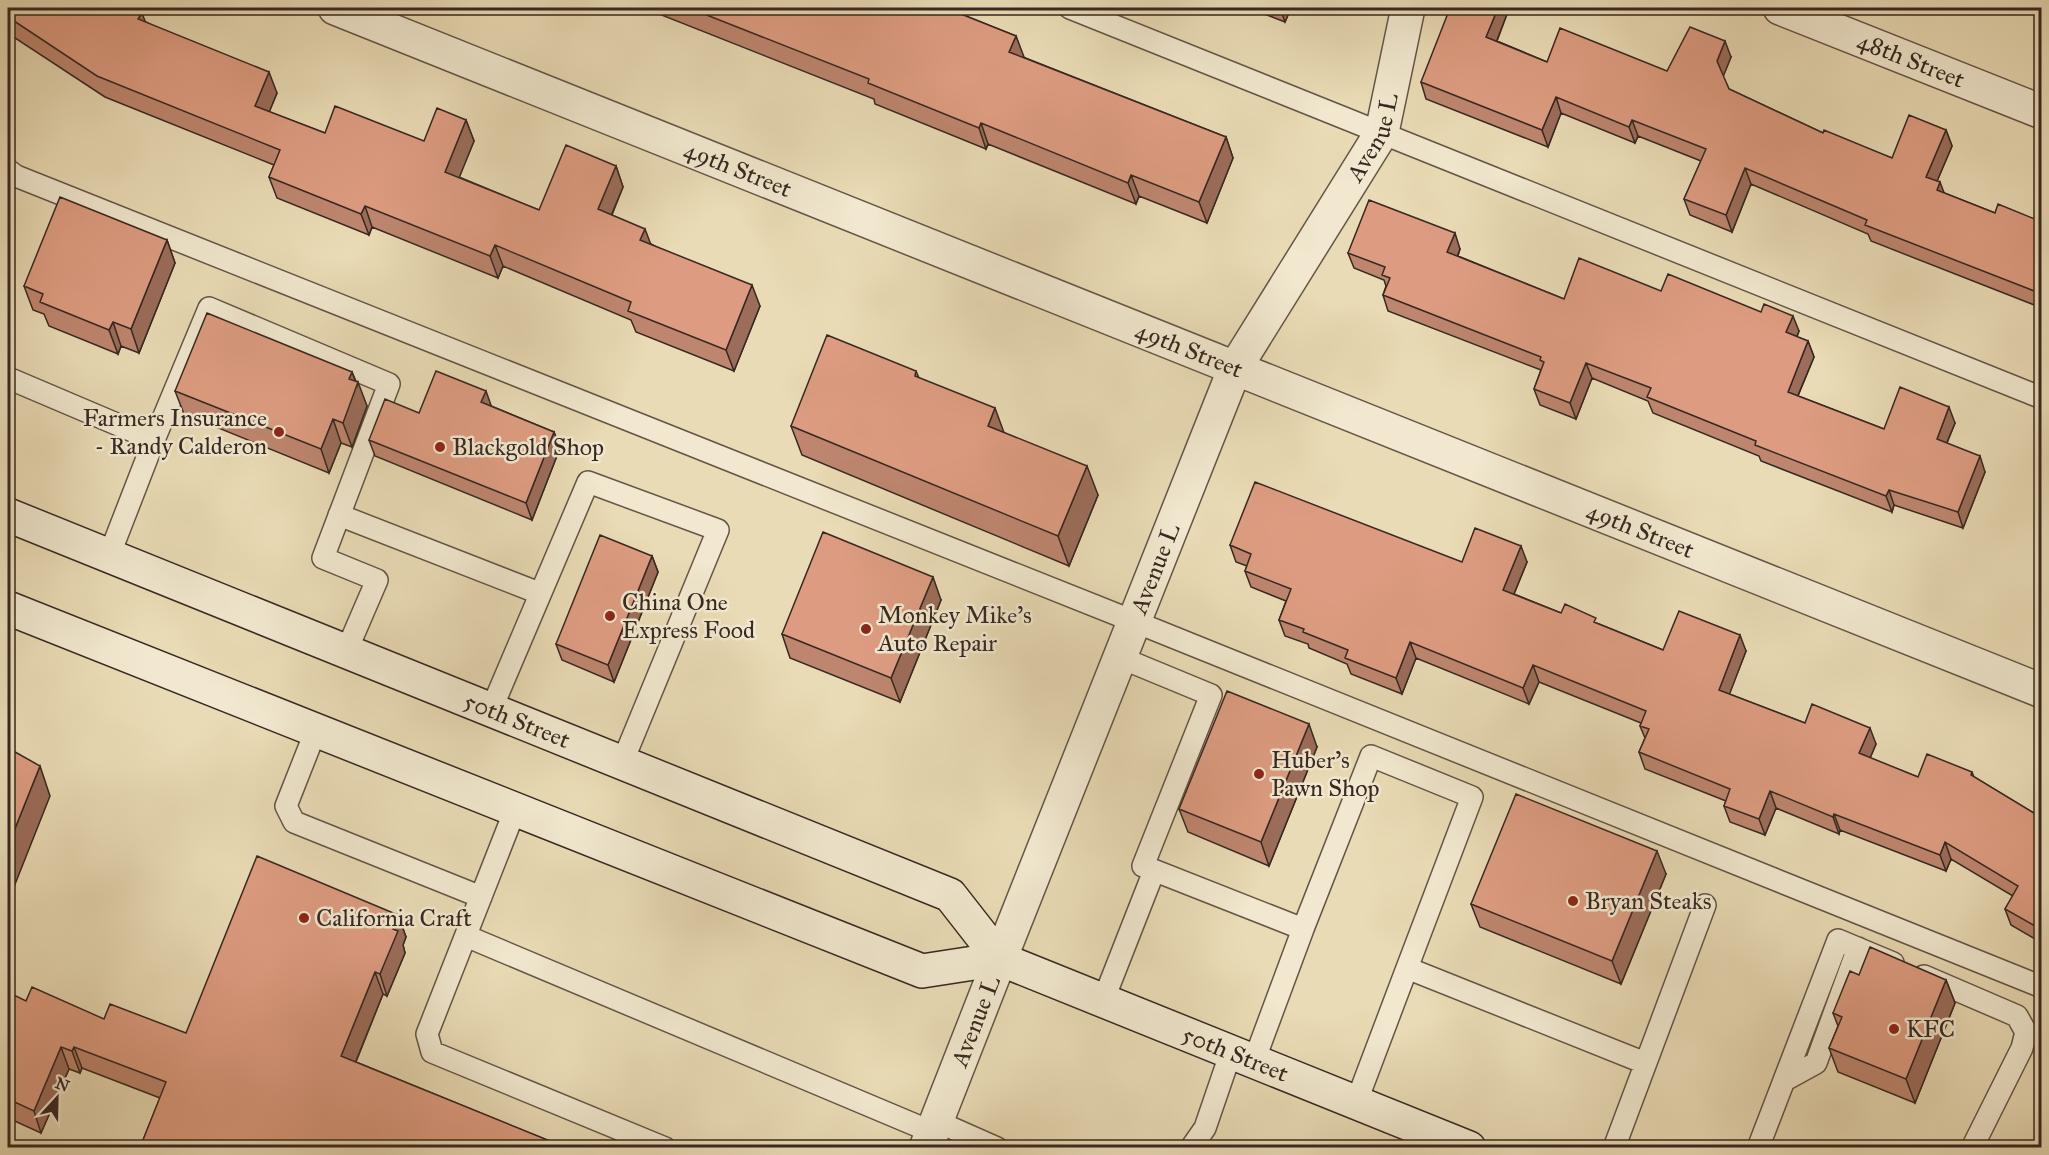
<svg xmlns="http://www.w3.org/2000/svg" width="2049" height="1155" viewBox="0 0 2049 1155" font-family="'IM FELL Great Primer',serif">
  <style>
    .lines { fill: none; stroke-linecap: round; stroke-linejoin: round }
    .service-casing { stroke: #645546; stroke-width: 24 }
    .minor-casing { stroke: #645546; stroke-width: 36 }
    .tertiary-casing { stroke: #645546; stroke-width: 36 }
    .secondary-casing { stroke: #372821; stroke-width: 36 }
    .service { stroke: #f1e8cf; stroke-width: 21 }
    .minor { stroke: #f1e8cf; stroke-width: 33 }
    .tertiary { stroke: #f1e8cf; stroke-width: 33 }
    .secondary { stroke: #f1e8cf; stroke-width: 33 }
    .wall { fill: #be866f; stroke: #372821; stroke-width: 1.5 }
    .shaded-wall { fill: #9b6d5a; stroke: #372821; stroke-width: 1.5 }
    .building { fill: #dd9c81; stroke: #372821; stroke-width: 1.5 }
    .poi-dot { fill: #8f2418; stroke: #f1e8cf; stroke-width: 2 }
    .labels { text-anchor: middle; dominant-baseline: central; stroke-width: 5; stroke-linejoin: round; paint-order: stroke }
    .street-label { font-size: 24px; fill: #372821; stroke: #f1e8cf }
    .poi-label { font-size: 24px; fill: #372821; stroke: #f1e8cf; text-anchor: start }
  </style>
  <rect width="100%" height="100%" fill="#e9dbb5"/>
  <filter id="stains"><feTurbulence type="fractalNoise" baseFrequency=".00333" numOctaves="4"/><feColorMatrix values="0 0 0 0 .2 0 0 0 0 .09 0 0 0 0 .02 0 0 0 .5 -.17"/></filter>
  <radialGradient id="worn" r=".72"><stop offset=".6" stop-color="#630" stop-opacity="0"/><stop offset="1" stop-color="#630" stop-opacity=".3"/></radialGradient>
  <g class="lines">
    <g class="service-casing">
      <path id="service" d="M1070 8 2042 398
        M8 170 16 176 1133 621 2042 987
        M8 378 154 440 209 308 389 384 323 558 377 580 346 652
        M339 515 539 593
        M109 556 154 440
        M1119 657 1211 695 1143 866 1303 929 1371 756 1472 797 1407 968 1645 1063
        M491 710 588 482 718 530 622 763
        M316 730 286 806 294 822 481 897
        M515 810 427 1034 432 1052 665 1148
        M466 936 932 1132
        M1924 976 2017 1016 2026 1032 2022 1048 1972 1148
        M1103 1001 1154 871
        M1254 1061 1303 929
        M1785 1080 1816 1063 1858 948
        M1356 1103 1407 968
        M936 1121 997 1148
        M1191 1148 1205 1128 1231 1052
        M1614 1148 1705 905
        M1758 1148 1838 940 1893 963"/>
    </g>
    <g class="minor-casing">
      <g id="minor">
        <path id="s1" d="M335 8 2042 691"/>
        <path id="s2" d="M1780 8 2042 112"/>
        <path id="s3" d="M926 1148 1000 959"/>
      </g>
    </g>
    <g class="tertiary-casing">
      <g id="tertiary">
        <path id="s4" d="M1000 959 1235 368 1382 132 1408 8"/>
      </g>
    </g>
    <g class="secondary-casing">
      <g id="secondary">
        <path id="s5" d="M8 515 950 895 1000 959"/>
        <path id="s6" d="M8 608 922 971 1000 959 1469 1148"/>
      </g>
    </g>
    <use href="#service" class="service"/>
    <use href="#minor" class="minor"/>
    <use href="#tertiary" class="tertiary"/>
    <use href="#secondary" class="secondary"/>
  </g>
  <path class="wall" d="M8 8 146 22 277 93 269 112 325 133 424 141 466 120 474 141 459 177 539 210 616 166 623 187 612 215 651 244 760 306 734 371 636 332 631 320 503 266 498 278 372 227 369 235 277 198 269 177 274 165 105 97 12 36 8 24Z
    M653 8H946L1016 36 1023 57 1226 137 1233 158 1207 223 1139 196 1136 204 988 144 986 149 875 104 874 99 659 14 658 9Z
    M1249 8H1291L1285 22Z
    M1507 14 1497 41 1547 62 1667 71 1731 57 1723 76 1729 89 1823 133 1892 158 1946 130 1952 146 1937 181 1944 193 1995 213 2042 222V308L1871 241 1868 234 1751 184 1732 232 1690 215 1684 199 1701 161 1638 136 1635 143 1561 113 1548 147 1426 99 1421 82Z
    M167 240 175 263 139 353 121 346 118 354 49 326 44 314 33 310 24 286Z
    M1460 249 1458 256 1564 299 1661 291 1799 331 1797 337 1808 341 1814 357 1798 396 1884 429 1955 423 1947 443 1985 472 1963 528 1894 505 1892 512 1761 461 1759 456 1653 413 1648 401 1592 378 1576 419 1540 405 1534 389 1541 370 1388 311 1383 295 1386 286 1384 280 1354 268 1348 253Z
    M916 371 919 378 1003 432 1098 495 1069 566 802 455 791 426Z
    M352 372 367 406 352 447 341 443 329 473 184 414 175 391Z
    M491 406 554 432 560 448 532 520 375 456 369 440 419 413Z
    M1230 545 1462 562H1527L1514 594 1561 613 1599 624 1663 650 1746 651 1729 694 1805 723 1876 744 1870 758 1918 777 1972 772 1974 777 2042 818V943L2011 925 2005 909 2013 896 1951 859 1946 871 1840 830 1839 834 1776 808 1765 835 1730 822 1724 806 1726 801 1645 769 1639 752 1645 738 1640 726 1641 723 1539 682 1529 704 1416 658 1402 694 1351 674 1347 664 1309 648 1308 644 1285 636 1279 620 1286 601 1251 587 1245 571 1247 566 1236 562Z
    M652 556 658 572 614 682 562 660 556 644Z
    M941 600 900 702 790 658 782 634Z
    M1317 747 1269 866 1188 832 1179 809Z
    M1666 874 1621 984 1480 927 1471 904Z
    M398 915 406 937 403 945 405 953 387 996 383 994 356 1062 567 1148H145L143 1140 160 1098 82 1068 80 1073 69 1069 41 1133 8 1118V1012L26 1001 104 1019 186 1033Z
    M1859 975 1946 980 1955 1003 1915 1103 1838 1072 1829 1048 1838 1026 1833 1013Z"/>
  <path class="shaded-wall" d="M1280 8H1291L1285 22Z
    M1498 8H1505L1507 14 1492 53 1486 37Z
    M142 13 150 34 138 19Z
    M1016 36 1024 57 1017 73 1009 52Z
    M1725 41 1731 57 1723 77 1717 61Z
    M269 72 277 93 263 127 255 106Z
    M1556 97 1561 113 1548 147 1542 130Z
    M466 120 474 141 453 193 445 172Z
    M1632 120 1638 136 1635 143 1629 127Z
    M981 123 988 144 986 149 979 128Z
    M1946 130 1952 146 1932 193 1926 177Z
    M1226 137 1233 158 1207 223 1199 202Z
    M616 166 623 187 605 230 598 209Z
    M1745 168 1751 184 1732 232 1726 215Z
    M1131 175 1139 196 1136 204 1128 183Z
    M1940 182 1946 198 1937 190Z
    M365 206 372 227 369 235 361 214Z
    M645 229 653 250 640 240Z
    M1455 233 1460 249 1453 267 1447 252Z
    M167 240 175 263 139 353 131 329Z
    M495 245 503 266 498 278 490 256Z
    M752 285 760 306 734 371 726 350Z
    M1793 316 1799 331 1792 348 1786 332Z
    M113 322 121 346 118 354 109 330Z
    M1808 341 1814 357 1793 407 1788 392Z
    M1586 363 1592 378 1576 419 1570 403Z
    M352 372 357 386 358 382 367 406 352 447 343 423 349 379Z
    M486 391 492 408 481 402Z
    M1949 407 1955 423 1942 454 1937 439Z
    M995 408 1006 438 988 426Z
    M333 419 341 443 329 473 321 449Z
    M554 432 560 448 532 520 526 503Z
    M1980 456 1985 472 1963 528 1958 512Z
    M1087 466 1098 495 1069 566 1058 536Z
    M1889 490 1894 505 1892 512 1886 496Z
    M1521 546 1527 562 1509 606 1503 590Z
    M652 556 658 572 614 682 608 665Z
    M933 577 941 600 900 702 891 678Z
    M1740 635 1746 651 1725 706 1719 690Z
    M1410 642 1416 658 1402 694 1396 678Z
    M1533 665 1539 682 1529 704 1523 688Z
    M1309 724 1317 747 1269 866 1261 842Z
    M1870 728 1876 744 1865 770 1859 753Z
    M40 766 50 796 8 902V846Z
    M1770 791 1776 808 1765 835 1759 819Z
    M1834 814 1840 830 1839 834 1833 817Z
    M1945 842 1951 859 1946 871 1940 855Z
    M1657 851 1666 874 1621 984 1612 961Z
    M398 915 406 937 403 945 405 953 387 996 380 974 393 929Z
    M375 972 383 994 349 1078 341 1056Z
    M1946 980 1955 1003 1915 1103 1906 1079Z
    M61 1047 69 1069 41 1133 34 1111Z
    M74 1047 82 1068 80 1073 72 1051Z"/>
  <path class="building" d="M8 8H134L142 13 138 19 269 72 255 106 325 133 335 106 424 141 437 108 466 120 445 172 539 210 566 145 616 166 598 209 645 229 640 240 752 285 726 350 628 311 631 302 495 245 490 256 365 206 361 214 269 177 280 150 97 76 8 17V10L9 8Z
    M689 8H946L1016 36 1009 52 1226 137 1199 202 1131 175 1128 183 981 123 979 128 868 83 869 79Z
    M1450 8H1498L1486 37 1547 62 1560 28 1667 71 1690 27 1725 41 1717 61 1729 89 1823 133 1824 130 1892 158 1909 115 1946 130 1926 177 1940 182 1937 190 1995 213 1998 204 2042 222V294L1865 225 1867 220 1745 168 1726 215 1684 199 1706 149 1632 120 1629 127 1556 97 1542 130 1421 82Z
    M60 197 167 240 131 329 113 322 109 330 40 302 43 294 24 286Z
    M1369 200 1455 233 1447 252 1564 299 1579 258 1661 291 1668 274 1761 312 1764 304 1793 316 1786 332 1808 341 1788 392 1884 429 1900 387 1949 407 1937 439 1980 456 1958 512 1889 490 1886 496 1755 445 1756 441 1647 397 1651 388 1586 363 1570 403 1534 389 1544 362 1540 360 1541 357 1383 295 1390 278 1382 275 1385 267 1348 253Z
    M207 313 352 372 349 379 358 382 343 423 333 419 321 449 175 391Z
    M827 335 916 371 915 376 995 408 988 426 1087 466 1058 536 791 426Z
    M436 371 486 391 481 402 554 432 526 503 369 440 385 399 419 413Z
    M1255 482 1462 562 1475 528 1521 546 1503 590 1561 613 1565 604 1596 618 1594 622 1663 650 1679 611 1740 635 1719 690 1805 723 1812 704 1870 728 1859 753 1918 777 1927 754 1972 772 1971 775 2042 818V930L2005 909 2018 886 1945 842 1940 855 1834 814 1833 817 1770 791 1759 819 1724 806 1730 789 1639 752 1649 729 1640 726 1646 711 1533 665 1523 688 1410 642 1396 678 1345 658 1348 650 1303 632 1304 629 1279 620 1291 589 1245 571 1251 554 1230 545Z
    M823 532 933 577 891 678 782 634Z
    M600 535 652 556 608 665 556 644Z
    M1227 691 1309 724 1261 842 1179 809Z
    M8 748 40 766 8 846Z
    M1516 794 1657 851 1612 961 1471 904Z
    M257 856 398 915 393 929 398 931 380 974 375 972 341 1056 567 1148H161L143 1140 166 1082 74 1047 72 1051 61 1047 34 1111 8 1099V1046L12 1035 8 1033V1012L14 995 26 1001 32 987 104 1019 110 1004 186 1033Z
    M1870 947 1946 980 1906 1079 1829 1048 1842 1017 1833 1013 1850 971 1859 975Z
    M2042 1137V1148H2037Z"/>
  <g class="poi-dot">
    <circle cx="279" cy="432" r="6"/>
    <circle cx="440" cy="447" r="6"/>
    <circle cx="610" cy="616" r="6"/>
    <circle cx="866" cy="629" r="6"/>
    <circle cx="1259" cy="774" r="6"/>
    <circle cx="1573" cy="901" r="6"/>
    <circle cx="304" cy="918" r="6"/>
    <circle cx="1894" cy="1029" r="6"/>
  </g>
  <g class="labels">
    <g class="street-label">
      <text stroke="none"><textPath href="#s2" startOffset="141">48th Street</textPath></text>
      <text stroke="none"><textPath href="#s4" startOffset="906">Avenue L</textPath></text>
      <text stroke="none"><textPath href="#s1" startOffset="434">49th Street</textPath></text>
      <text stroke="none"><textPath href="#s1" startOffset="920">49th Street</textPath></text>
      <text stroke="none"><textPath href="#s1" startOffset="1406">49th Street</textPath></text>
      <text stroke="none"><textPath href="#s4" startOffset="420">Avenue L</textPath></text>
      <text stroke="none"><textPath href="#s5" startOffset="549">50th Street</textPath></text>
      <text stroke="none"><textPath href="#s3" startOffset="136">Avenue L</textPath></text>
      <text stroke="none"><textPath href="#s6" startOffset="1316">50th Street</textPath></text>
    </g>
    <g class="poi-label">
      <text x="267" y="418" text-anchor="end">Farmers Insurance<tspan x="267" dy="28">- Randy Calderon</tspan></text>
      <text x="452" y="447">Blackgold Shop</text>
      <text x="622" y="602">China One<tspan x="622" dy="28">Express Food</tspan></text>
      <text x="878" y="615">Monkey Mike's<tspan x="878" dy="28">Auto Repair</tspan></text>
      <text x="1271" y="760">Huber's<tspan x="1271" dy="28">Pawn Shop</tspan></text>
      <text x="1585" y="901">Bryan Steaks</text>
      <text x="316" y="918">California Craft</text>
      <text x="1906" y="1029">KFC</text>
    </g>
  </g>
  <rect width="2049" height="1155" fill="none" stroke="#e9dbb5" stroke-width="30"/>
  <rect x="9" y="9" width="2031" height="1137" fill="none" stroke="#372821" stroke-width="3"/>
  <rect x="15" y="15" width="2019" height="1125" fill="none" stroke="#372821" stroke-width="1.5"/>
  <g transform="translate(57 1098) rotate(22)" stroke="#f1e8cf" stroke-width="4.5" paint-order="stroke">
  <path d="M0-4.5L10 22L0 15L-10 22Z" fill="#372821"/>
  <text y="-9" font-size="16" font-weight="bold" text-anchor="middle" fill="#372821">N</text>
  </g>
  <rect width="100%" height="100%" filter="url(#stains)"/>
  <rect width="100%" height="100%" fill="url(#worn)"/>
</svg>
